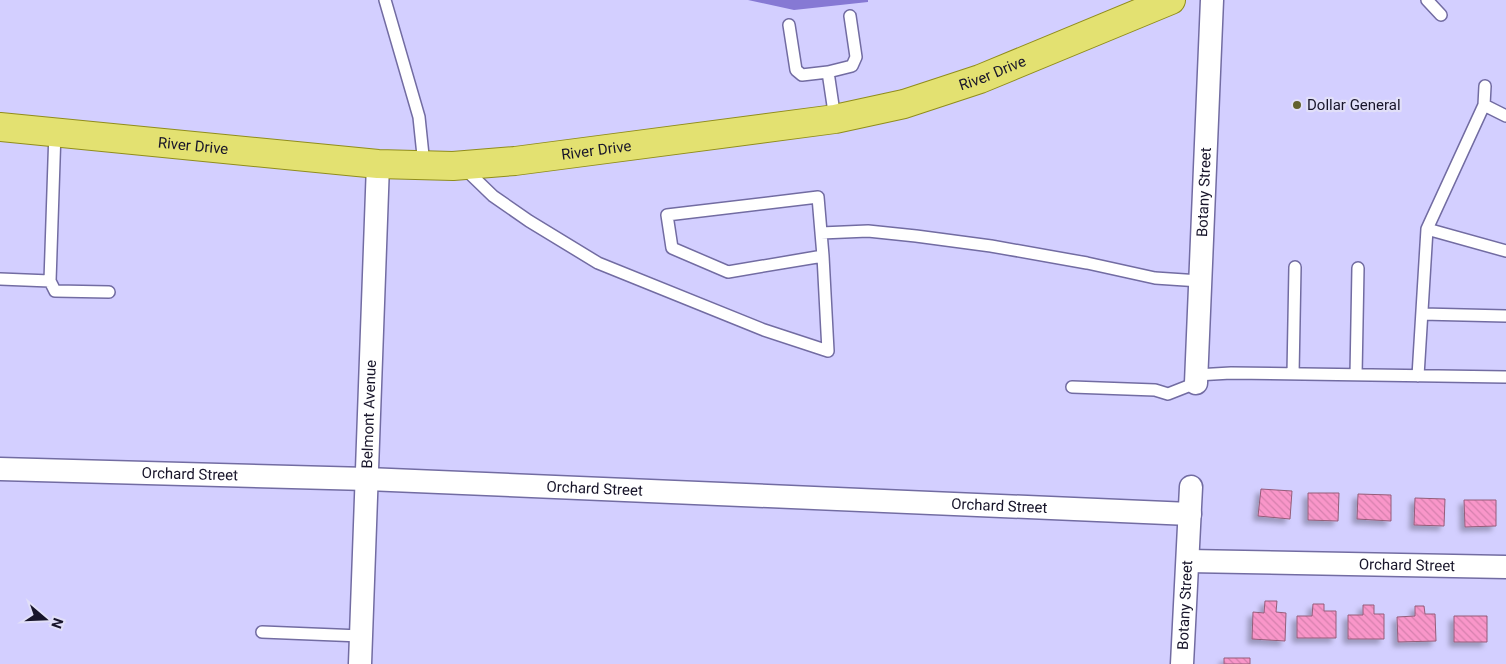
<svg xmlns="http://www.w3.org/2000/svg" width="1506" height="664" viewBox="0 0 1506 664" font-family="Roboto,sans-serif">
  <style>
    .water { fill: #8679d4 }
    .building { fill: url(#building-back-hatch); stroke: #955d7a; filter: url(#shadow) }
    .lines { fill: none; stroke-linecap: round; stroke-linejoin: round }
    .service-casing { stroke: #726ca2; stroke-width: 14 }
    .minor-casing { stroke: #726ca2; stroke-width: 25 }
    .primary-casing { stroke: #908d1b; stroke-width: 30 }
    .service { stroke: #fff; stroke-width: 11 }
    .minor { stroke: #fff; stroke-width: 22 }
    .primary { stroke: #e3e171; stroke-width: 28 }
    .poi-dot { fill: #62612e; stroke: #e1dff8; stroke-width: 2 }
    .labels { text-anchor: middle; dominant-baseline: central; stroke-width: 4.5; stroke-linejoin: round; paint-order: stroke }
    .street-label { font-size: 15px; fill: #18152a; stroke: #e1dff8 }
    .poi-label { font-size: 15px; fill: #18152a; stroke: #e1dff8; text-anchor: start }
  </style>
  <defs>
    <pattern id="building-back-hatch" width="6" height="6" patternUnits="userSpaceOnUse" patternTransform="scale(1.25)"><rect width="6" height="6" fill="#f996c9"/><path d="M-1 5l2 2M0 0l6 6M5-1l2 2" fill="none" stroke="#d580ad"/></pattern>
    <filter id="shadow"><feDropShadow dx="-4.5" dy="4.5" stdDeviation="2.5" flood-color="#0004"/></filter>
  </defs>
  <rect width="100%" height="100%" fill="#d3cfff"/>
  <path class="water" d="M748 0H868V2L794 10Z"/>
  <path class="building" d="M1261 489 1292 491 1290 519 1258 516Z
    M1308 493H1339L1338 521 1308 520Z
    M1358 494 1391 495V521L1357 519Z
    M1415 498 1445 499 1444 526 1414 525Z
    M1464 500H1496V526L1465 527Z
    M1265 601H1277L1276 612 1286 613 1285 641 1252 639 1253 612 1264 613Z
    M1313 604H1324V611H1336V638H1297V616H1312Z
    M1363 605H1374V614H1384V639H1348V615H1363Z
    M1415 606H1424L1425 614H1435L1436 641 1398 642 1397 617 1415 616Z
    M1454 616H1487V642H1454Z
    M1224 658H1250V664H1224Z"/>
  <g class="lines">
    <g class="service-casing">
      <path id="service" d="M385 0 419 117 424 165
        M1427 0 1441 15
        M789 25 796 70 802 75 828 72 835 119
        M828 72 852 66 856 57 850 16
        M1485 86 1484 105 1427 229 1506 251
        M1484 105 1506 116
        M55 131 50 281 55 291 109 292
        M463 167 493 196 529 221 598 263 764 330 828 351 823 256
        M818 197 823 256 728 272 672 248 667 215Z
        M821 233 868 231 916 236 991 246 1087 263 1155 278 1200 281
        M0 279 50 281
        M1422 314 1506 316
        M1293 374 1295 267
        M1196 375 1231 373 1506 377
        M1356 375 1358 268
        M1418 376 1427 229
        M1072 387 1155 390 1168 394 1196 383
        M262 632 361 636"/>
    </g>
    <g class="minor-casing">
      <g id="minor">
        <path id="s1" d="M1196 383 1212 0"/>
        <path id="s2" d="M0 469 367 479 1190 514"/>
        <path id="s3" d="M1188 561 1506 567"/>
        <path id="s4" d="M360 664 378 164"/>
        <path id="s5" d="M1182 664 1191 487"/>
      </g>
    </g>
    <g class="primary-casing">
      <g id="primary">
        <path id="s6" d="M0 127 378 164 453 166 515 161 835 119 904 104 980 79 1171 0"/>
      </g>
    </g>
    <use href="#service" class="service"/>
    <use href="#minor" class="minor"/>
    <use href="#primary" class="primary"/>
  </g>
  <circle class="poi-dot" cx="1297" cy="105" r="5"/>
  <g class="labels">
    <g class="street-label">
      <text stroke="none"><textPath href="#s6" startOffset="1004">River Drive</textPath></text>
      <text stroke="none"><textPath href="#s6" startOffset="194">River Drive</textPath></text>
      <text stroke="none"><textPath href="#s6" startOffset="599">River Drive</textPath></text>
      <text stroke="none"><textPath href="#s1" startOffset="191">Botany Street</textPath></text>
      <text stroke="none"><textPath href="#s4" startOffset="250">Belmont Avenue</textPath></text>
      <text stroke="none"><textPath href="#s2" startOffset="190">Orchard Street</textPath></text>
      <text stroke="none"><textPath href="#s2" startOffset="595">Orchard Street</textPath></text>
      <text stroke="none"><textPath href="#s2" startOffset="1000">Orchard Street</textPath></text>
      <text stroke="none"><textPath href="#s3" startOffset="219">Orchard Street</textPath></text>
      <text stroke="none"><textPath href="#s5" startOffset="59">Botany Street</textPath></text>
    </g>
    <g class="poi-label">
      <text x="1307" y="105">Dollar General</text>
    </g>
  </g>
  <g transform="translate(45 619) rotate(109)" stroke="#e1dff8" stroke-width="4" paint-order="stroke">
  <path d="M0-4L9 19L0 12L-9 19Z" fill="#18152a"/>
  <text y="-8" font-size="14" font-weight="bold" text-anchor="middle" fill="#18152a">N</text>
  </g>
</svg>
